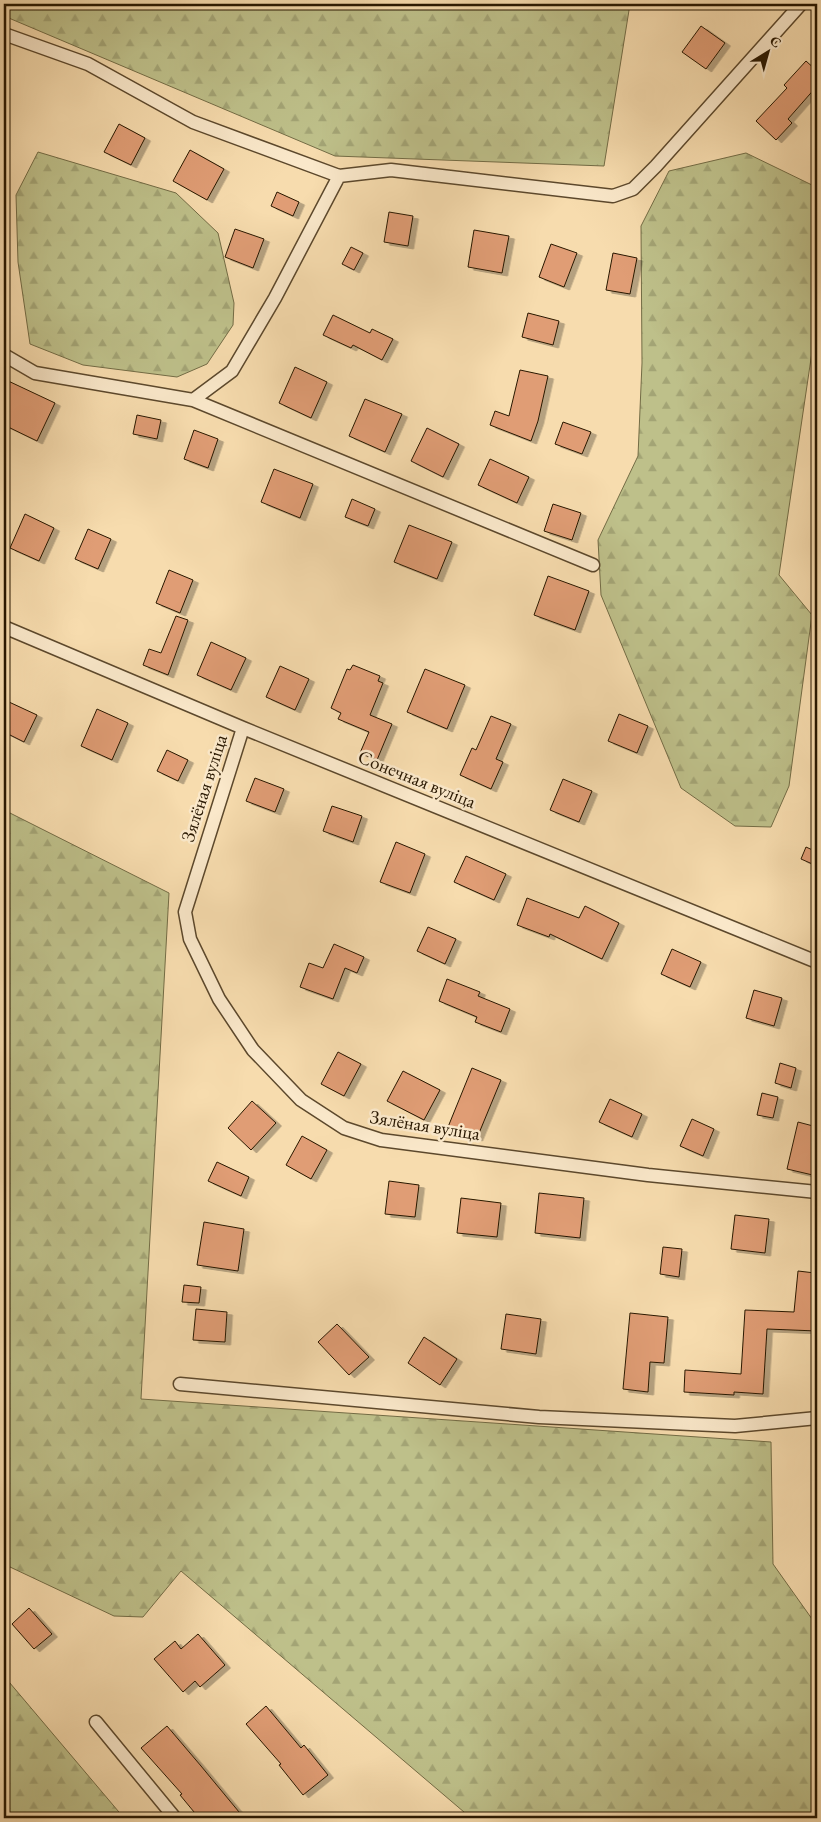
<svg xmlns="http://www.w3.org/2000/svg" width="821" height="1822" viewBox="0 0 821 1822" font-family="'EB Garamond',serif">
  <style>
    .forest { fill: url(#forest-firs); stroke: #736c45 }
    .building { fill: #e09d75; stroke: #281700; filter: url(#shadow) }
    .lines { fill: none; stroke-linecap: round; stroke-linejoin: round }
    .minor-casing { stroke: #5c482c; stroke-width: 15 }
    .minor { stroke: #fae8ca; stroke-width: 12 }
    .labels { text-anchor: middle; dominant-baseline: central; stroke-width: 5; stroke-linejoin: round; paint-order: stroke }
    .street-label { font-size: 19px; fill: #281700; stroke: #fae8ca }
  </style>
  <defs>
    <pattern id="forest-firs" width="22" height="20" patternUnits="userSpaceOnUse" patternTransform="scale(1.25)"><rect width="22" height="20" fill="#bec08a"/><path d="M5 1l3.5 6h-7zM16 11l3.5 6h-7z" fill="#a3a475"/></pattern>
    <filter id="shadow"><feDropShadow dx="5.5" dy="3" stdDeviation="0" flood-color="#0004"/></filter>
  </defs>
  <rect width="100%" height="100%" fill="#f7dcae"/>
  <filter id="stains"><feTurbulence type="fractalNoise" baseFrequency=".004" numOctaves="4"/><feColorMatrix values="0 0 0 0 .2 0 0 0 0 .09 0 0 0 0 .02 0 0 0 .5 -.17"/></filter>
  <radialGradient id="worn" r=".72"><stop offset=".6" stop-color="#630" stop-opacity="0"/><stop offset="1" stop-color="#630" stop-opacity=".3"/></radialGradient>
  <path class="forest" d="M4 4H630L604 166 335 156 4 16Z
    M38 152 176 193 218 233 234 303 233 325 207 364 177 377 83 365 30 344 18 262 16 195Z
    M746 153 812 185 817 197V318L779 575 812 615 789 786 771 827 735 826 681 788 601 595 598 540 638 456 642 363 641 226 669 171Z
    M4 810 169 893 141 1399 771 1442 773 1564 817 1626V1818H471L181 1571 143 1617 114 1616 10 1567 4 1560Z
    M4 1676 124 1818H11L4 1809Z"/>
  <path class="building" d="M701 26 725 43 706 69 682 52Z
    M806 61 817 71V86L788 119 792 123 776 140 756 121 787 88 784 85Z
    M119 124 145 138 131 165 104 152Z
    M190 150 224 169 207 200 173 181Z
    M277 192 299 202 293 216 271 206Z
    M389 212 413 216 408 246 384 242Z
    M235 229 264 239 253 268 225 257Z
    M474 230 509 236 502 273 468 267Z
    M551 244 577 253 564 287 539 277Z
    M351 247 363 253 354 270 342 264Z
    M613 253 637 258 630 294 606 290Z
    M528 313 559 321 553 345 522 337Z
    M333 315 370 333 372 329 393 339 382 360 353 345 351 348 323 335Z
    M295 367 327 382 311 418 279 403Z
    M520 370 548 376 538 421 531 441 490 425 495 411 509 416Z
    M4 379 55 403 37 441 4 425Z
    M365 399 402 414 385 452 349 436Z
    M137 415 161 420 157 439 133 434Z
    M563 422 591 432 582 454 555 444Z
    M427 428 459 444 443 477 411 461Z
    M194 430 218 439 208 468 184 459Z
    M490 459 529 477 517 503 478 485Z
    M274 469 313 484 300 518 261 502Z
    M352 499 375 509 368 526 345 517Z
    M553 504 581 513 572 540 544 531Z
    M25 514 54 528 39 561 10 548Z
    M409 525 452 542 437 579 394 562Z
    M88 529 111 539 98 569 75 559Z
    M169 570 193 580 180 613 156 603Z
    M548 576 589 591 575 630 534 615Z
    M176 616 188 620 168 675 143 665 149 649 161 653Z
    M211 642 246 658 231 690 197 675Z
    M353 665 380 676 378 681 383 683 370 715 392 724 377 760 360 753 369 732 338 719 341 713 331 708 347 669 350 670Z
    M280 666 309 679 295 710 266 697Z
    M425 669 465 685 447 729 407 712Z
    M9 702 37 715 24 742 4 732V713Z
    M97 709 128 723 112 760 81 746Z
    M619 714 648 726 637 753 608 741Z
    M491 716 511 724 496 759 503 762 491 789 460 775 472 748 476 750Z
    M167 750 188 760 178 781 157 771Z
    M255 778 284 789 275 812 246 801Z
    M563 779 592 791 579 822 550 810Z
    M332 806 362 816 353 842 323 831Z
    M396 842 425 854 410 893 380 882Z
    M806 847 817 852V866L801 859Z
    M466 856 506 874 494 900 454 882Z
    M527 898 579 918 585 906 619 923 602 959 550 934 549 937 517 925Z
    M428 927 456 939 445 964 417 951Z
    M334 944 364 957 357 973 345 968 333 999 300 987 309 963 323 968Z
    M672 949 701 962 690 987 661 974Z
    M447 979 480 992 478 996 510 1009 501 1032 475 1022 477 1017 439 1001Z
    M754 990 782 998 774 1026 746 1018Z
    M338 1052 361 1064 344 1096 321 1084Z
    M780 1063 796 1068 791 1088 775 1083Z
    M472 1068 501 1080 477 1138 448 1127Z
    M403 1071 440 1090 424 1120 387 1101Z
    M762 1093 778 1097 773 1118 757 1115Z
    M610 1099 642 1114 632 1137 599 1122Z
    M252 1101 276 1123 251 1150 228 1128Z
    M692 1119 714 1129 703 1156 680 1146Z
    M798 1122 817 1127V1176L787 1169Z
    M302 1136 327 1150 311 1179 286 1165Z
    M217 1162 249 1177 241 1196 208 1181Z
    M389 1181 419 1185 415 1217 385 1214Z
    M539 1193 584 1198 580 1238 535 1233Z
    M461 1198 501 1203 497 1237 457 1233Z
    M735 1215 769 1219 765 1253 731 1249Z
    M204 1222 244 1229 238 1271 197 1265Z
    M663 1247 682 1249 679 1277 660 1274Z
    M798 1271 815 1273 812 1303H817V1331L767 1329 763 1394 734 1392V1395L684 1392 685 1370 741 1374 745 1310 794 1312Z
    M184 1285 201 1287 199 1303 182 1302Z
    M196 1309 227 1312 225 1342 193 1340Z
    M630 1313 668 1317 664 1363 650 1362 648 1392 623 1389Z
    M506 1314 541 1319 536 1354 501 1349Z
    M337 1324 369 1357 349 1375 318 1342Z
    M424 1337 457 1359 440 1385 408 1363Z
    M29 1608 52 1634 34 1649 12 1624Z
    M198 1634 225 1665 200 1687 195 1681 183 1692 154 1659 175 1641 181 1649Z
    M266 1706 301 1748 304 1745 328 1775 303 1795 279 1765 281 1764 246 1724Z
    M167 1726 201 1766 244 1818H199L180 1795 182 1794 141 1748Z"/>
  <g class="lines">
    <g class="minor-casing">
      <path id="minor" d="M4 34 88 64 193 122 339 176 391 170 613 196 633 189 656 166 801 4
        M4 355 35 373 193 400 593 565
        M193 400 232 371 275 298 339 176
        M4 627 243 728 817 962
        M243 728 185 912 190 939 219 999 253 1050 301 1100 344 1128 381 1140 648 1175 817 1192
        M180 1384 539 1417 735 1426 817 1418
        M96 1722 175 1818"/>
    </g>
    <use href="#minor" class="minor"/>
  </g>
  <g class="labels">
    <g class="street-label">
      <text transform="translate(417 779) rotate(22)">Сонечная вуліца</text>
      <text transform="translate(204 788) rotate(-72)">Зялёная вуліца</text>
      <text transform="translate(425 1125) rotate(9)">Зялёная вуліца</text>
    </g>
  </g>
  <rect width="821" height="1822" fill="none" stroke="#f7dcae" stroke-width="20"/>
  <rect x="5" y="5" width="811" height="1812" fill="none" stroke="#281700" stroke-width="2.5"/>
  <rect x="10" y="10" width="801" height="1802" fill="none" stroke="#281700"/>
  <g transform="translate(768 52) rotate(37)" stroke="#fae8ca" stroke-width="4" paint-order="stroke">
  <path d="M0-4L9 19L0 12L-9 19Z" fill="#281700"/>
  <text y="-8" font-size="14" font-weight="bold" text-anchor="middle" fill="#281700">С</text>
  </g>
  <rect width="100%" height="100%" filter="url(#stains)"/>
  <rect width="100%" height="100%" fill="url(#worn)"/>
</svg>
